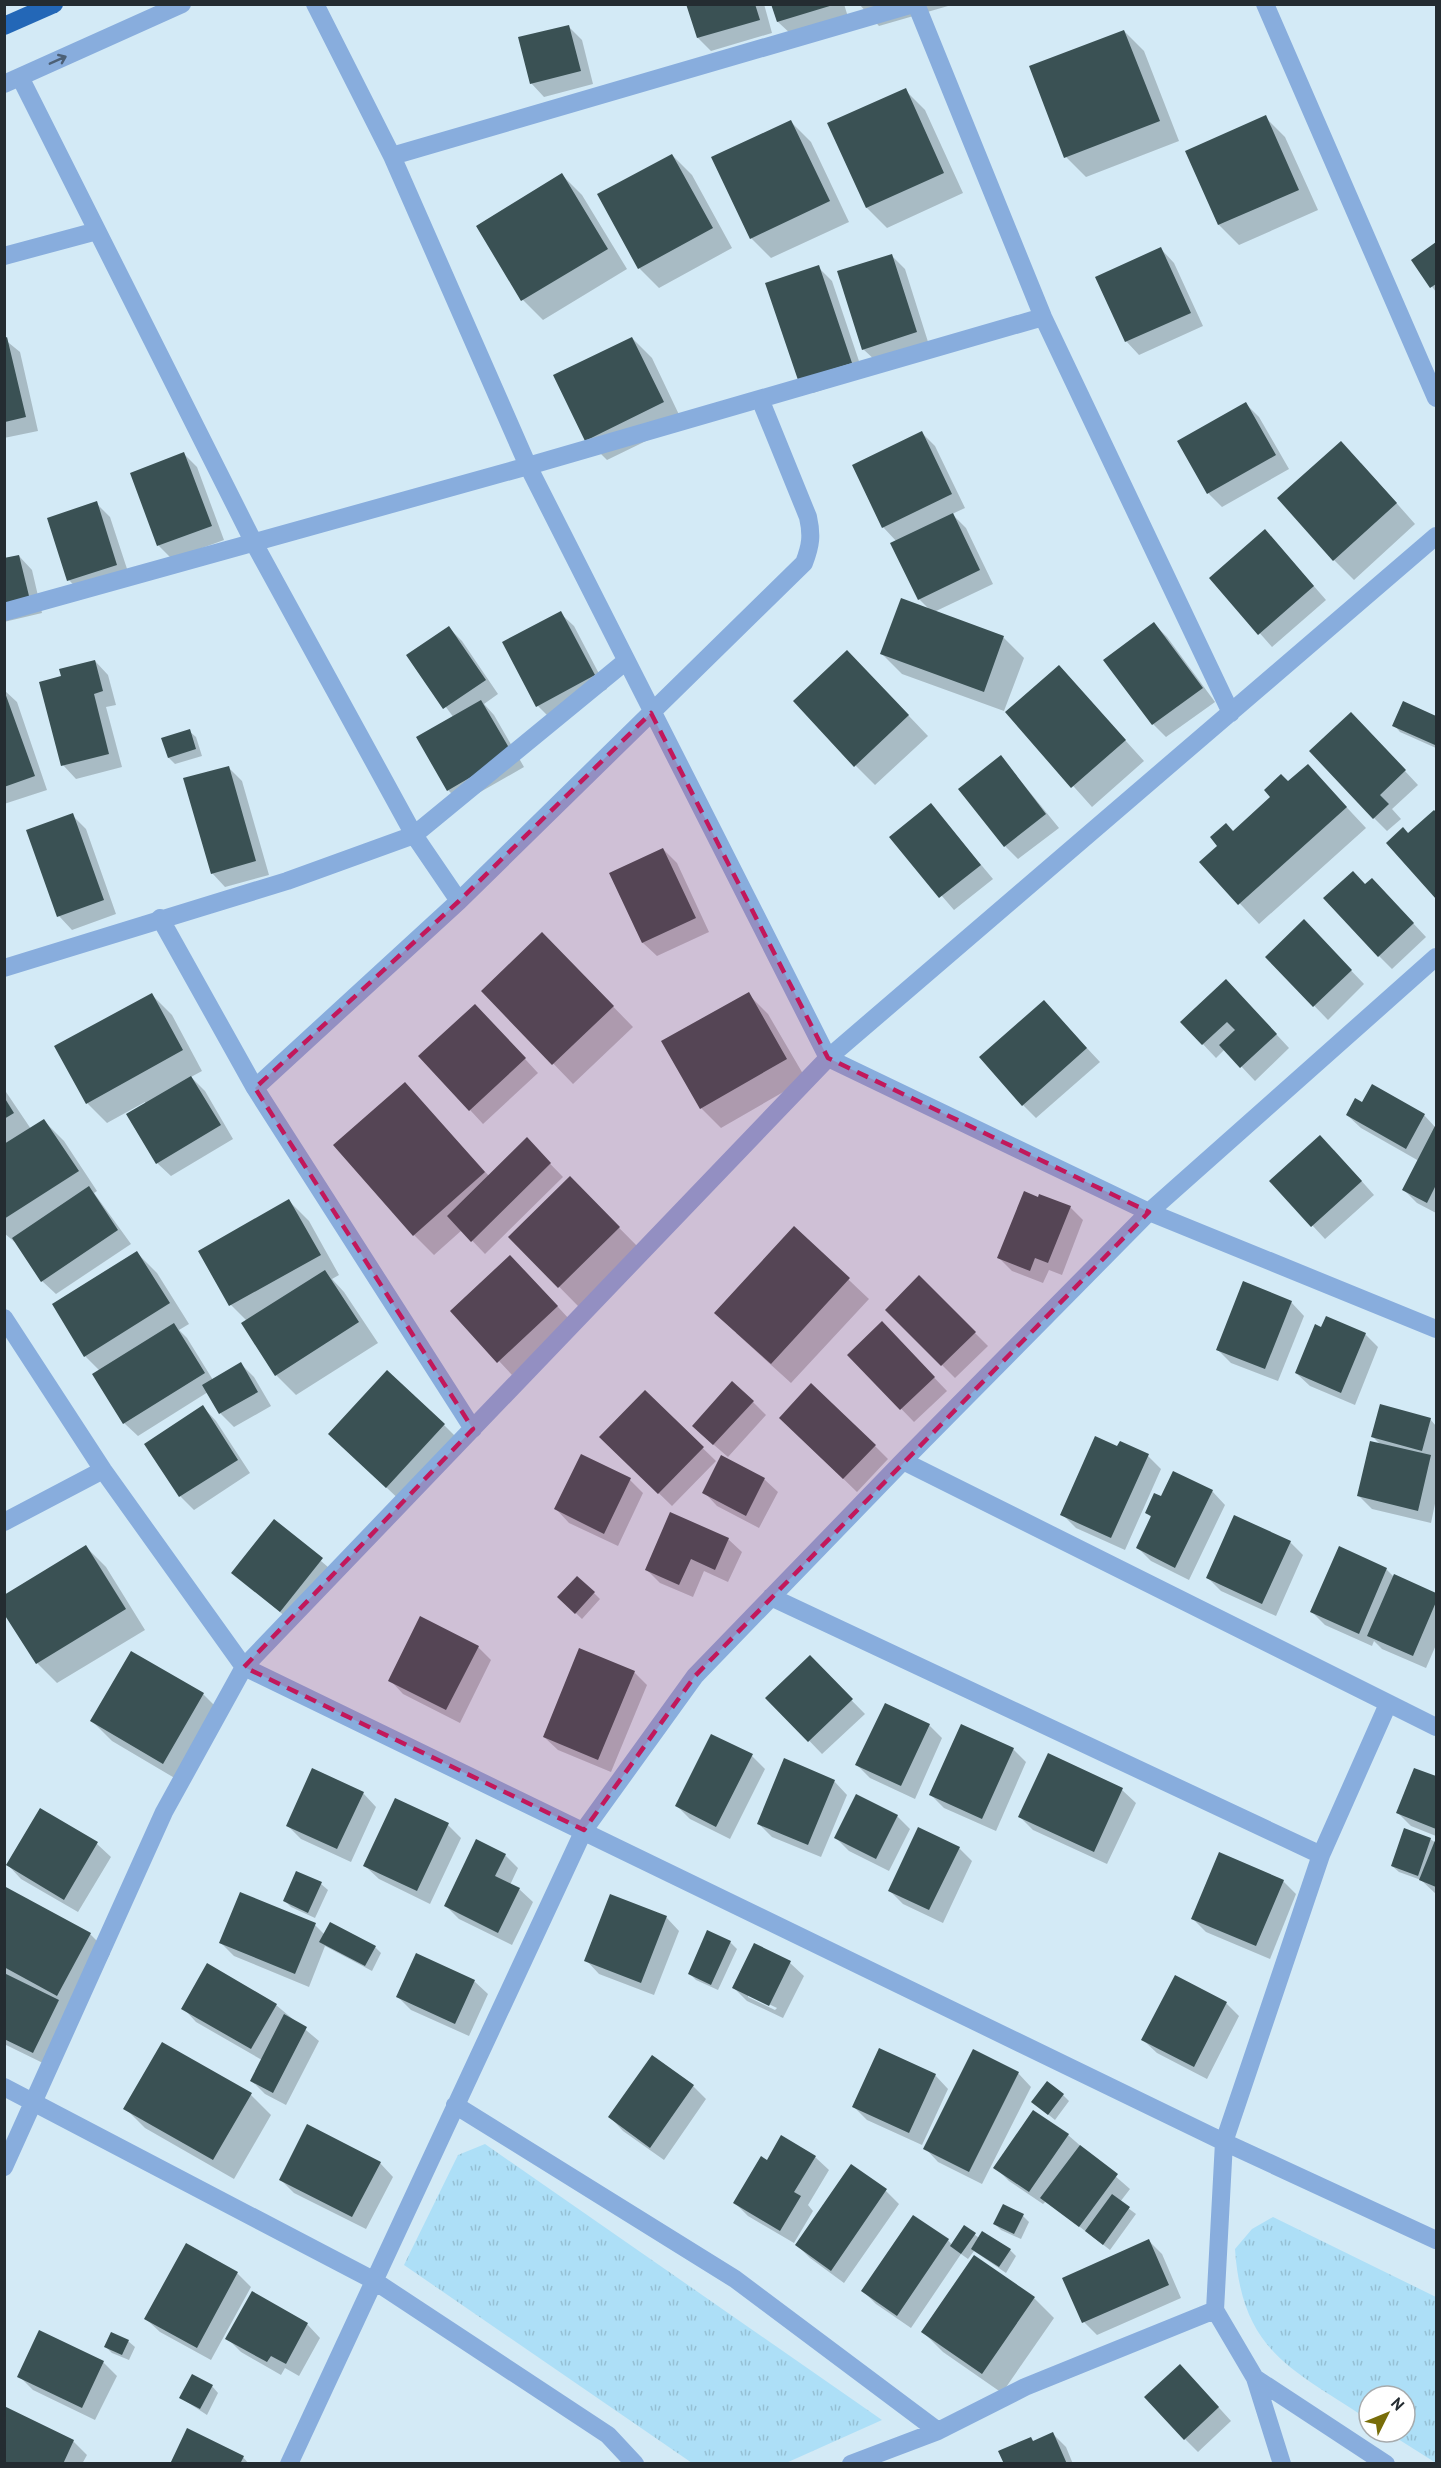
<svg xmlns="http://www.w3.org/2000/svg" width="1441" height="2468" viewBox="0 0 1441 2468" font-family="'PT Sans',sans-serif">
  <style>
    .park { fill: url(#park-tufts) }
    .shadow { fill: #0003; fill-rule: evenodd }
    .building { fill: #3a5154 }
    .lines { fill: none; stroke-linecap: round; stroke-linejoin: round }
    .minor { stroke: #88addd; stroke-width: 18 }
    .highway { stroke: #2367b7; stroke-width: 18 }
    .oneway { stroke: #4c6076 }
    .marked { fill: #c2185b; fill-opacity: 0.2; stroke: #c2185b; stroke-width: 4.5; stroke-dasharray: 12 8; stroke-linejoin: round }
  </style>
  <defs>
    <pattern id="park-tufts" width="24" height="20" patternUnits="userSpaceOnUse" patternTransform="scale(1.5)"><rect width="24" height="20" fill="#addff7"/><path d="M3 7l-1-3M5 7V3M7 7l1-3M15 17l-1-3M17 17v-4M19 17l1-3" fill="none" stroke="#95c0d4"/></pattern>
  </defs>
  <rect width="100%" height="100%" fill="#d3eaf6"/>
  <path class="park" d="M485 2144 882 2420 786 2463H692L404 2265 458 2155Z
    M1273 2217 1436 2297V2463L1387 2432H1405V2396H1369V2420C1292 2369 1242 2352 1235 2249L1252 2229Z"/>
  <path class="shadow" d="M688 4H764L772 33 711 51 698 38Z
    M773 4H844L848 17 792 35 778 22Z
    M859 4H948V6L879 26Z
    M568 26 582 40 593 84 544 97 531 83Z
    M1124 31 1144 51 1179 141 1086 177 1066 157Z
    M905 90 925 110 963 193 887 228 867 208 829 124Z
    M1265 117 1285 137 1318 210 1239 245 1219 225 1187 152Z
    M791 122 811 142 849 222 771 258 751 238Z
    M672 155 692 175 732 248 659 288 639 268Z
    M562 175 582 195 627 269 543 320 523 300 478 226Z
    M1436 244V292L1413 261Z
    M1161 249 1174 263 1203 326 1139 355 1126 341Z
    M891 255 905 269 929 345 877 362 863 349Z
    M818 267 832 281 864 376 813 393Z
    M632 338 652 358 683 423 607 460 587 440Z
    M4 339 20 352 38 431 4 438Z
    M1246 404 1259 417 1289 469 1222 507 1209 494 1179 441Z
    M922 433 935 446 965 508 952 514 966 528 993 584 934 612 1004 638 1024 658 1004 711 902 674 882 654 931 611 919 599 892 544 897 542 883 527Z
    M184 454 197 467 224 540 172 559 159 546 132 474Z
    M1361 463 1415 524 1354 580 1334 560Z
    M96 503 110 517 130 578 82 594 69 580Z
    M1278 545 1326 600 1272 647 1211 578Z
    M19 556 32 570 42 613 4 622V559Z
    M560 613 574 626 607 689 551 719 538 706Z
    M1154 624 1167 637 1215 702 1166 737 1153 724Z
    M449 628 462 641 498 694 484 704 494 715 524 767 461 803 448 790 454 718 408 656Z
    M95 661 108 675 116 705 106 707 122 767 76 779 63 765V677Z
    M1059 667 1144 761 1092 807 1007 712Z
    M867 672 928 736 875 785 856 766Z
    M4 690 17 702 47 790 4 804Z
    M1403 703 1436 718V748L1400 732 1394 725Z
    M1364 727 1418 785 1392 809 1401 819 1387 831 1374 818Z
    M189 731 196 737 202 756 175 764 169 758 163 739Z
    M1001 757 1059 828 1018 859 1005 846Z
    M1308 766 1366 828 1259 924 1201 862Z
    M228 767 242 781 269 875 225 887 212 873Z
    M931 805 993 879 954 910 891 837Z
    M1434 812 1436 814V897L1388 843 1408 835Z
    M72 815 86 829 116 914 72 930 59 916Z
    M663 849 677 863 709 932 657 956 643 943 611 874Z
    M1366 886 1385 893 1426 937 1392 969 1379 956Z
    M1317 935 1364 984 1328 1020 1267 957Z
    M562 954 633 1027 573 1084 483 991Z
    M748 994 768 1014 806 1079 721 1128 701 1108Z
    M1239 994 1289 1048 1255 1081 1225 1049 1216 1058 1182 1022Z
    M152 995 172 1015 202 1071 191 1077 205 1091 233 1139 171 1176 157 1163 145 1102 107 1123 87 1103Z
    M1044 1002 1100 1062 1036 1118 1023 1105Z
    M488 1019 538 1073 483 1124 420 1056Z
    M405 1084 489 1176 527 1140 563 1177 485 1254 462 1230 434 1255 414 1235Z
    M1372 1086 1424 1115 1436 1128V1213L1417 1203 1404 1190 1419 1161 1361 1128 1347 1115 1362 1104Z
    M4 1089 31 1129 44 1121 64 1141 97 1191 94 1193 131 1244 56 1294 42 1281 17 1244 4 1233Z
    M1334 1150 1374 1195 1325 1239 1271 1181Z
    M570 1178 639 1248 579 1307 510 1237Z
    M289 1201 309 1221 339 1275 332 1279 344 1292 378 1343 296 1395 276 1375 243 1324 247 1321 231 1305 200 1251Z
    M1070 1207 1083 1220 1062 1275 1049 1270 1043 1283 1012 1271 999 1258Z
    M794 1228 869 1299 791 1383 736 1333Z
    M137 1253 157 1273 189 1324 179 1330 187 1338 213 1380 241 1364 254 1377 271 1406 234 1427 221 1414 208 1392 138 1436 124 1423 100 1371 85 1356Z
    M524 1270 570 1320 512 1375 499 1361Z
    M920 1278 988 1346 955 1378 887 1310Z
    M1291 1302 1304 1316 1278 1381 1231 1363 1217 1349Z
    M882 1323 947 1391 914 1422 849 1355Z
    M1322 1329 1365 1334 1378 1347 1355 1405 1310 1386 1296 1373Z
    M645 1392 716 1461 672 1506 601 1437Z
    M753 1402 766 1415 728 1457 707 1439Z
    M203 1407 216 1421 250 1473 194 1510 180 1496 146 1444Z
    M1430 1419 1436 1426V1499L1431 1523 1372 1509 1358 1495 1381 1445 1372 1436Z
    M444 1425 464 1445 406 1506 330 1434Z
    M794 1431 875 1446 888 1459 857 1492Z
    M1118 1448 1148 1456 1161 1469 1125 1550 1076 1528 1062 1514Z
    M764 1479 778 1492 759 1528 717 1506 704 1492Z
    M630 1480 643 1493 618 1546 569 1523 556 1509Z
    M1212 1491 1225 1505 1189 1580 1151 1561 1138 1548 1152 1518 1147 1513Z
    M274 1521 335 1573 294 1624 233 1572Z
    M728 1539 742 1552 728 1582 704 1571 693 1597 660 1583 647 1570Z
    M1290 1542 1303 1555 1276 1616 1221 1591 1208 1578Z
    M86 1547 106 1567 145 1630 57 1683 37 1663Z
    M1340 1548 1386 1569 1394 1577 1436 1595V1645L1426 1668 1382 1649 1374 1641 1372 1646 1325 1625 1312 1612Z
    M594 1593 600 1599 582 1619 559 1597Z
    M478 1647 491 1660 460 1723 403 1694 390 1680Z
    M810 1658 865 1714 822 1754 768 1698Z
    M634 1672 647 1685 611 1772 558 1750 544 1737Z
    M203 1694 223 1714 183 1783 112 1741 92 1721Z
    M929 1725 942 1738 915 1799 870 1778 857 1765Z
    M1013 1749 1026 1762 996 1831 944 1808 931 1795Z
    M1049 1755 1122 1790 1136 1803 1107 1864 1033 1830 1020 1817Z
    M752 1756 765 1769 730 1839 690 1819 677 1806Z
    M1415 1770 1436 1778V1836L1411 1826 1398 1813Z
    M834 1781 847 1795 821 1857 772 1837 759 1824Z
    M363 1793 376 1807 351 1862 301 1839 287 1825Z
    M40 1810 97 1844 111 1857 78 1912 21 1879 8 1865Z
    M897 1816 910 1829 889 1871 849 1851 835 1837Z
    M448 1825 461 1838 430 1904 379 1879 365 1866Z
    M1430 1839 1436 1843V1894L1421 1880 1399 1872 1392 1866Z
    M959 1848 972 1861 943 1923 903 1904 890 1891Z
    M505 1855 518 1868 510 1885 519 1889 533 1902 512 1945 459 1919 446 1906Z
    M1283 1881 1296 1894 1270 1959 1206 1932 1193 1919Z
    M321 1884 328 1890 315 1918 291 1907 285 1901Z
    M4 1888 90 1934 110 1954 47 2065 4 2044Z
    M666 1917 679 1931 654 1995 599 1974 586 1960Z
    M315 1925 325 1935 375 1947 381 1953 372 1971 325 1946 309 1987 234 1956 221 1943Z
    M730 1942 737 1949 718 1990 696 1980 690 1974Z
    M754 1945 790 1963 804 1976 783 2018 747 2001 734 1988ZM748 1994 777 2008 775 2010 748 1997Z
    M207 1965 276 2005 319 2041 286 2105 265 2094 252 2081 262 2060 196 2022 183 2008Z
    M474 1981 488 1994 469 2036 411 2010 398 1997Z
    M1226 2003 1239 2016 1207 2079 1157 2053 1143 2040Z
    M1018 2073 1031 2087 982 2184 938 2162 925 2148Z
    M935 2075 948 2089 922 2145 867 2120 854 2107Z
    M693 2086 706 2099 664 2160 623 2131 610 2117Z
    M251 2095 271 2115 234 2179 145 2128 125 2108Z
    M1063 2095 1069 2101 1055 2120 1033 2102Z
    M1033 2112 1068 2135 1130 2189 1120 2202 1136 2214 1110 2250 1046 2201 1043 2204 1009 2181 995 2167Z
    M815 2157 829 2170 808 2205 813 2211 794 2243 748 2216 735 2203Z
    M380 2163 393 2177 366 2229 294 2193 280 2179Z
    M851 2166 886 2191 899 2204 844 2283 810 2258 797 2245Z
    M1023 2216 1029 2222 1021 2239 1001 2230 995 2224Z
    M965 2227 979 2238 1010 2250 1016 2256 1006 2273 974 2251 968 2259 961 2254 911 2328 876 2304 863 2291 948 2240 952 2245Z
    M1149 2241 1162 2254 1181 2298 1097 2335 1084 2322Z
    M186 2245 237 2273 251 2287 211 2360 160 2332 146 2319Z
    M1034 2298 1054 2318 1002 2393 943 2352 923 2332Z
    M307 2324 320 2338 299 2376 285 2368 281 2375 241 2352 227 2338Z
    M128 2341 135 2347 129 2360 112 2353 106 2347Z
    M103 2362 117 2376 95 2420 33 2390 19 2376Z
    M1193 2379 1231 2421 1198 2452 1185 2439Z
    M212 2386 218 2393 207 2415 181 2398Z
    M1053 2434 1066 2447 1073 2464H1005L1034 2442Z
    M73 2441 87 2455 82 2464H4Z
    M243 2457 249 2464H172Z"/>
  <path class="building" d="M686 4H755L760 20 697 38Z
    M771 4H833V5L777 22Z
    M569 25 581 71 530 84 518 37Z
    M1124 30 1160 121 1064 158 1029 66Z
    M906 88 944 173 866 208 827 123Z
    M1266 115 1299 190 1218 225 1185 151Z
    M791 120 830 201 750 239 711 157Z
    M672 154 713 228 638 269 597 194Z
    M562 173 608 249 521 301 476 226Z
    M1436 242V284L1430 288 1411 260Z
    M1161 247 1191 313 1125 342 1095 277Z
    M892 254 917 332 862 350 837 271Z
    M819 265 852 363 798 380 765 283Z
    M7 337 26 417 5 422V338Z
    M632 337 664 402 585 441 553 375Z
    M1246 402 1276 455 1207 494 1177 441Z
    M922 431 952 494 882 528 852 465Z
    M1341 441 1397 503 1333 561 1277 498Z
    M184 452 212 526 157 546 130 473Z
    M97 501 117 565 67 581 47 518Z
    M953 513 980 570 918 600 890 543Z
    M1265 529 1314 586 1258 635 1209 578Z
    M19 555 30 600 4 606V558Z
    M901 598 1004 636 984 692 880 654Z
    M561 611 595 675 536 707 502 642Z
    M1154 622 1203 688 1152 725 1103 660Z
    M449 626 486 680 443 709 406 655Z
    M847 650 909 715 854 767 793 701Z
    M95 660 103 691 94 694 109 754 61 766 39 682 61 676 59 669Z
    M1059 665 1126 740 1071 788 1005 712Z
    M4 690 35 776 4 787Z
    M481 700 512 753 447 791 416 737Z
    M1403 701 1436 716 1435 745 1392 726Z
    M1351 712 1406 770 1380 795 1389 804 1373 819 1309 751Z
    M190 729 196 749 168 758 161 738Z
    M1001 755 1046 814 1004 847 958 789Z
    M1308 764 1347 807 1238 905 1199 862 1217 846 1210 837 1226 823 1233 831 1270 797 1264 790 1281 774 1288 781Z
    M229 766 256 861 211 874 183 778Z
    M931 803 981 865 939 898 889 837Z
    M1434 810 1436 812V899L1386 843 1403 827 1408 833Z
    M73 813 104 900 57 917 26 830Z
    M663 848 696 918 642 943 609 873Z
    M1353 871 1365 884 1372 878 1414 923 1378 957 1323 898Z
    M1304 919 1352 970 1313 1007 1265 957Z
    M542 932 614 1006 552 1065 481 991Z
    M1226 979 1277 1034 1240 1068 1219 1045 1235 1030 1227 1022 1202 1045 1180 1022Z
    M749 992 787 1059 700 1109 661 1041Z
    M152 993 183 1050 86 1104 54 1046Z
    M1044 1000 1087 1048 1022 1106 979 1057Z
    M475 1004 526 1058 469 1111 418 1056Z
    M191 1076 221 1125 156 1164 126 1114Z
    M405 1082 485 1172 413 1236 333 1145Z
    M1372 1084 1425 1114 1406 1149 1346 1115 1355 1098 1362 1102Z
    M4 1097 14 1113 4 1119Z
    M44 1119 79 1171 4 1219V1144Z
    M1436 1124V1185L1427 1203 1402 1190Z
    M1320 1135 1362 1181 1311 1227 1269 1181Z
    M527 1137 551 1163 471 1242 447 1216Z
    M570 1176 620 1227 558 1288 508 1237Z
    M89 1186 118 1230 41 1282 12 1238Z
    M1024 1191 1038 1197 1039 1194 1071 1206 1048 1263 1035 1258 1030 1271 997 1258Z
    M289 1199 321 1255 229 1306 198 1251Z
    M794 1226 850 1278 771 1364 714 1313Z
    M137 1251 170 1303 84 1357 52 1304Z
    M510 1255 558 1306 497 1363 450 1311Z
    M325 1270 359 1322 275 1376 241 1323Z
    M919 1275 976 1332 941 1366 885 1310Z
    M1243 1281 1292 1301 1265 1369 1216 1350Z
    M1326 1316 1366 1333 1341 1393 1295 1373 1315 1324 1321 1327Z
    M882 1321 935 1377 900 1410 847 1355Z
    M174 1323 205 1373 123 1424 92 1374Z
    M241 1362 258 1392 219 1414 202 1385Z
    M387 1370 445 1424 386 1488 328 1434Z
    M732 1381 754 1401 713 1445 692 1426Z
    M811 1383 876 1445 843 1479 779 1418Z
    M645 1390 704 1447 658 1494 599 1437Z
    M1380 1404 1431 1418 1422 1451 1371 1437Z
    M203 1405 238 1460 179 1497 144 1444Z
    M1095 1436 1117 1446 1120 1441 1149 1454 1111 1538 1060 1515Z
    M1370 1441 1431 1455 1418 1511 1357 1496Z
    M581 1454 631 1478 604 1534 554 1509Z
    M721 1455 765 1478 746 1516 702 1493Z
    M1173 1471 1213 1490 1175 1568 1136 1548 1151 1516 1145 1513 1154 1493 1161 1496Z
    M670 1512 729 1538 715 1570 691 1559 679 1585 645 1570Z
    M1234 1515 1291 1541 1262 1604 1206 1578Z
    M274 1519 323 1558 280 1612 231 1573Z
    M86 1545 126 1609 36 1664 4 1614V1595Z
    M1339 1546 1387 1568 1359 1634 1310 1612Z
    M1394 1574 1436 1593V1602L1413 1656 1367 1636Z
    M577 1576 595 1592 575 1614 557 1597Z
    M420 1616 479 1646 446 1710 388 1681Z
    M579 1648 635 1671 598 1760 543 1737Z
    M131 1651 204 1693 163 1764 90 1721Z
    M810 1655 853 1699 808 1742 765 1698Z
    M885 1703 930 1724 901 1786 855 1765Z
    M961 1724 1014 1748 982 1819 929 1795Z
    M711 1734 753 1754 716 1827 675 1806Z
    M1048 1753 1123 1788 1094 1852 1018 1817Z
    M784 1758 835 1780 808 1845 757 1824Z
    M312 1768 364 1792 337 1849 286 1826Z
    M1414 1768 1436 1776V1829L1396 1813Z
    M856 1794 898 1815 876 1859 834 1838Z
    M395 1798 449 1823 417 1891 363 1866Z
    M40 1808 98 1842 64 1900 6 1865Z
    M918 1827 960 1847 929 1910 888 1891Z
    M1404 1828 1431 1838 1418 1876 1391 1866Z
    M1436 1838V1887L1419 1880Z
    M476 1839 506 1854 495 1876 520 1888 498 1933 444 1906Z
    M1219 1852 1284 1880 1256 1946 1191 1919Z
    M296 1871 322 1882 308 1913 283 1901Z
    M4 1886 91 1933 57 1996 4 1967Z
    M240 1892 316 1923 295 1974 219 1943Z
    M610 1894 667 1916 641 1983 584 1961Z
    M330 1922 376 1946 365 1966 319 1942Z
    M707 1930 731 1941 711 1985 688 1974Z
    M754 1943 791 1961 769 2006 732 1988Z
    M416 1953 475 1980 455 2024 396 1997Z
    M207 1963 277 2004 251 2049 181 2009Z
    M4 1973 59 2000 33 2053 4 2039Z
    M1175 1975 1227 2002 1194 2067 1141 2040Z
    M284 2014 307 2027 273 2093 250 2081Z
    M162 2042 252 2093 213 2160 123 2109Z
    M879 2048 936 2074 909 2133 852 2107Z
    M973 2049 1019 2072 969 2172 923 2149Z
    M652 2055 694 2085 650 2148 608 2117Z
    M1047 2081 1064 2094 1048 2115 1031 2102Z
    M1033 2110 1069 2134 1029 2192 993 2168Z
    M307 2124 381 2162 352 2217 279 2180Z
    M781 2135 816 2156 794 2192 801 2196 780 2231 733 2203 761 2156 767 2160Z
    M1080 2145 1118 2174 1079 2227 1040 2198Z
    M851 2164 887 2189 831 2271 795 2245Z
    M1112 2194 1130 2207 1103 2245 1085 2231Z
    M1003 2204 1024 2214 1014 2234 993 2224Z
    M913 2215 949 2239 897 2316 861 2291Z
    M964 2225 976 2233 961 2254 950 2246Z
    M982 2231 1011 2249 999 2267 971 2249Z
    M1149 2239 1169 2285 1082 2323 1062 2278Z
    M186 2243 238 2272 197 2348 144 2319Z
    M974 2255 1035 2297 982 2374 921 2332Z
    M252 2291 308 2323 286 2364 271 2356 267 2362 225 2339Z
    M39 2330 104 2361 82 2408 17 2377Z
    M111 2332 129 2340 122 2355 104 2347Z
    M1180 2364 1219 2407 1184 2440 1144 2397Z
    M192 2374 213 2385 200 2409 179 2398Z
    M4 2406 74 2440 63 2464H4Z
    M187 2428 244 2456 240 2464H170Z
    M1053 2432 1067 2464H1004L998 2451 1031 2437 1033 2441Z"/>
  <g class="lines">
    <path class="minor" d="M315 4 392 156 528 466 828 1058 1149 1212 1436 1329
      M916 4 1043 317 1231 713
      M1265 4 1436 398
      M20 77 254 543 414 835 459 901
      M4 84 182 4
      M392 156 913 4
      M4 256 97 231
      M4 612 528 466 1043 317
      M160 918 255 1088 473 1429
      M4 968 287 881 414 835 626 661
      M255 1088 459 901 804 563C811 545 812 535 808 517L760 399
      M4 1318 103 1470 244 1667 1224 2142 1436 2240
      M903 1461 1436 1727
      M4 1522 103 1470
      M771 1597 1321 1855
      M4 2087 373 2280 608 2435 635 2464
      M455 2105 735 2279 938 2431
      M4 2167 164 1812 244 1667 828 1058 1436 536
      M1255 2378 1386 2464
      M289 2464 584 1830 695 1676 903 1461 1149 1212 1436 957
      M851 2464 938 2431 1025 2387 1215 2310
      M1282 2464 1255 2378 1215 2310 1224 2142 1321 1855 1388 1704"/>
    <path class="highway" d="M4 26 54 4"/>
  </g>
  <defs><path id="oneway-shaft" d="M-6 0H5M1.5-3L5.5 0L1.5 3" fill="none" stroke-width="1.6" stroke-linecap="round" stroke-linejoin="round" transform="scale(1.5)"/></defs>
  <use class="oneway" href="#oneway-shaft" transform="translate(58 60) rotate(-24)"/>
  <path class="marked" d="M651 713 828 1058 1149 1212 695 1676 584 1830 244 1667 473 1429 255 1088 459 901Z"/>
  <rect width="1441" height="2468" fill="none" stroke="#242c31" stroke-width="12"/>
  <g transform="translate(1387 2414) rotate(47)"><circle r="28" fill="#ffffff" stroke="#a7abad" stroke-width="1.5"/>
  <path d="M0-4.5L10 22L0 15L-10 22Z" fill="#786d09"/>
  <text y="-9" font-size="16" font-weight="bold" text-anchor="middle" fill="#242c31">N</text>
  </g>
</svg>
